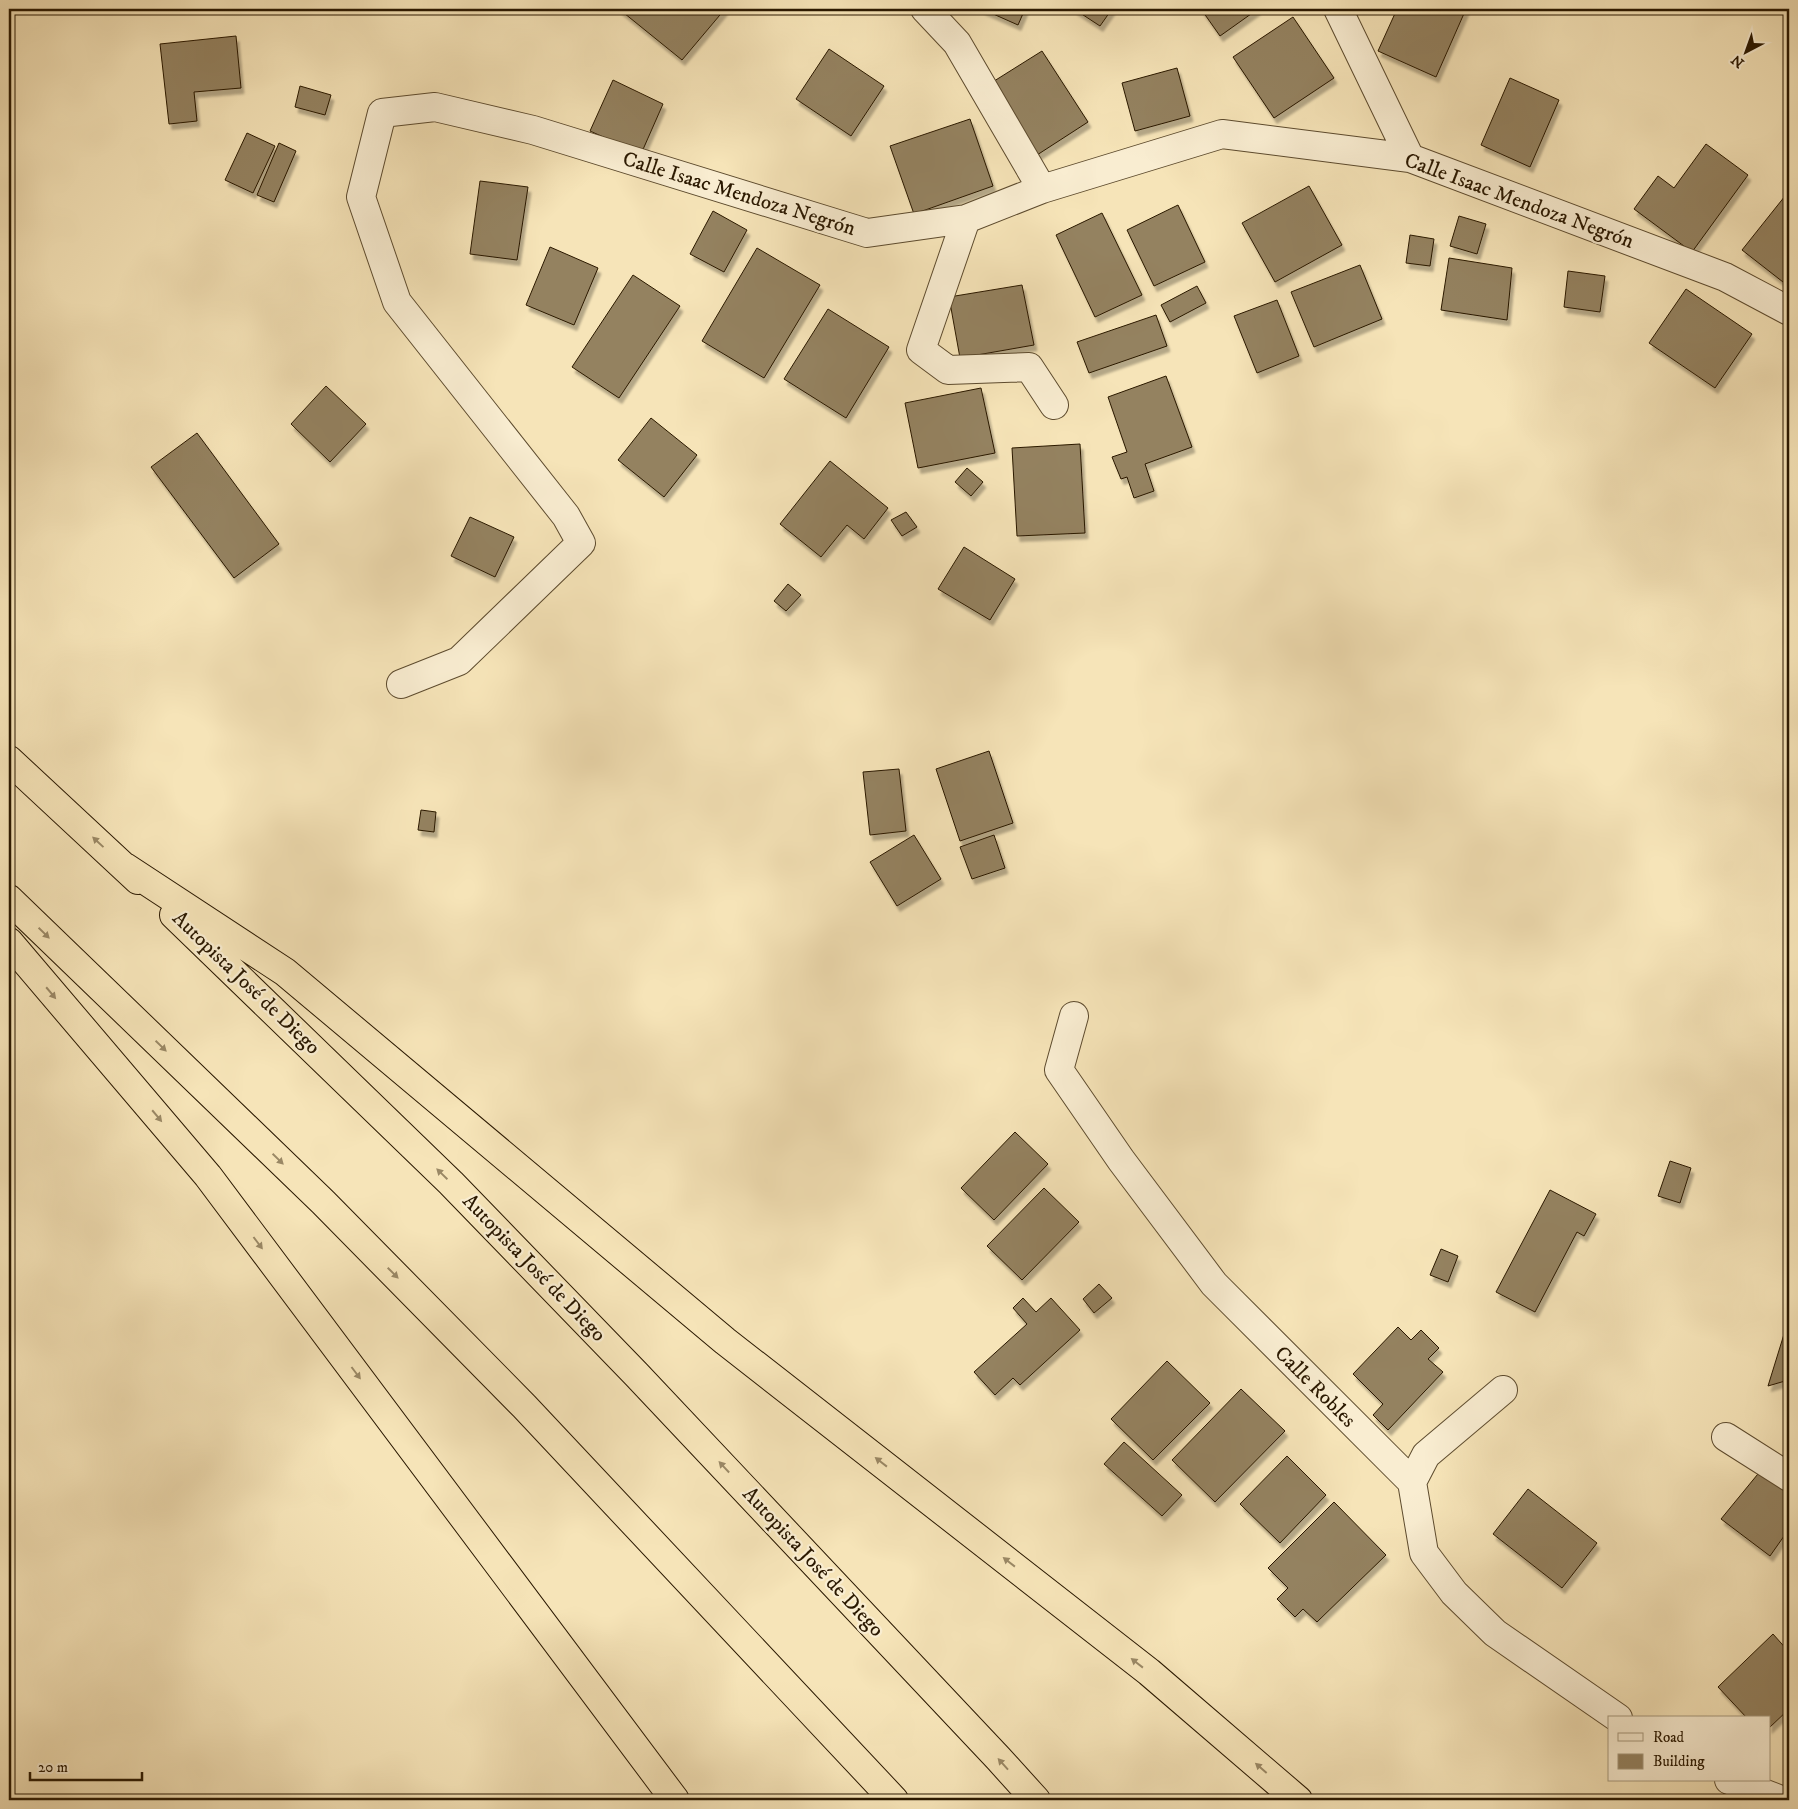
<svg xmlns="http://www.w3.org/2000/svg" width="1798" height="1809" viewBox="0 0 1798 1809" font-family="'IM FELL DW Pica',serif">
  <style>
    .building { fill: #948260; stroke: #2a1800; filter: url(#shadow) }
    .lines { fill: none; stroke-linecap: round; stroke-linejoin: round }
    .minor-casing { stroke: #5d4b2e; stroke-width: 30 }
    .highway-casing { stroke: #2a1800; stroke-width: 30 }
    .minor { stroke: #f9edd1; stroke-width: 28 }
    .highway { stroke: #f6e4b8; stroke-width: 28 }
    .oneway { fill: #9a8865 }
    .labels { text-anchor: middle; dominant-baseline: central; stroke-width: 4.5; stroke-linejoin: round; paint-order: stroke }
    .street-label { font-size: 21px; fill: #2a1800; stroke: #f9edd1 }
  </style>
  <defs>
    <filter id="shadow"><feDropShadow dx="3" dy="5.5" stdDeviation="1" flood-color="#0004"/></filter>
  </defs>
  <rect width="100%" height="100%" fill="#f6e4b8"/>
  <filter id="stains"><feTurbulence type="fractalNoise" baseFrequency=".004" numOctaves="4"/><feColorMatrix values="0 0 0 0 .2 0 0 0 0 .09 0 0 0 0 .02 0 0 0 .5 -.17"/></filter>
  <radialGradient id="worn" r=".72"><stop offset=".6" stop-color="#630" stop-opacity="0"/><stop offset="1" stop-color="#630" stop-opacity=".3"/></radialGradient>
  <path class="building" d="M619 9H725L682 60Z
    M982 9H1025L1018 25Z
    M1074 9H1112L1100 26Z
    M1201 9H1258L1220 36Z
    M1397 9H1466L1436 77 1378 51Z
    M1293 17 1334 78 1274 118 1233 57Z
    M236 36 241 88 194 92 197 121 169 124 160 44Z
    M829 49 884 86 851 136 796 99Z
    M1042 51 1088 122 1037 155 991 83Z
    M1177 68 1190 116 1135 131 1122 83Z
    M1510 78 1559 100 1530 167 1481 145Z
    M613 80 663 104 641 154 590 131Z
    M300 86 331 95 325 115 295 107Z
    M970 119 993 186 914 214 890 146Z
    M247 133 275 146 253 193 225 180Z
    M279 143 296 151 274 202 257 195Z
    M1706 144 1748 175 1692 252 1634 209 1658 176 1674 188Z
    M480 181 528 187 517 260 470 254Z
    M1309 186 1342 245 1275 282 1242 223Z
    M1789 191V274L1783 282 1742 250Z
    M1178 205 1205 262 1154 286 1127 230Z
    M713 211 747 230 724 272 690 254Z
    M1102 213 1142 295 1095 317 1056 235Z
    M1459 216 1486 224 1477 254 1450 246Z
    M1410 235 1434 239 1430 266 1406 263Z
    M550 247 598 268 574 325 526 305Z
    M757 248 820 285 764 378 702 341Z
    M1449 258 1512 268 1507 320 1441 310Z
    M1360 265 1382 319 1314 347 1291 292Z
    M1568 271 1605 276 1600 312 1564 307Z
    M633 275 680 306 619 398 572 367Z
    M1022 285 1034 345 960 358 949 297Z
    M1197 286 1206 303 1170 322 1161 305Z
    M1686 289 1752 334 1715 388 1649 343Z
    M1277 300 1299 356 1257 373 1234 316Z
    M828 309 889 347 846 418 784 379Z
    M1156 315 1167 346 1089 373 1077 342Z
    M1166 376 1192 447 1145 464 1154 491 1134 498 1127 477 1121 479 1112 457 1127 452 1108 397Z
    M326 386 366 424 330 462 291 424Z
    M981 388 995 453 918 468 905 403Z
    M651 418 697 455 664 497 618 460Z
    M197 433 279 544 234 578 151 467Z
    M1080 444 1085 533 1017 536 1012 448Z
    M830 461 888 508 864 539 847 525 821 557 780 524Z
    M967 468 983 482 971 496 955 482Z
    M906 512 917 527 902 536 891 520Z
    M470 517 514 537 495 577 451 556Z
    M964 547 1015 579 990 620 938 589Z
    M788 584 801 595 786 611 774 601Z
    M989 751 1013 823 960 841 936 769Z
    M899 769 906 831 870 835 863 772Z
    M421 810 436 812 434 832 418 830Z
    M914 835 941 879 897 906 870 862Z
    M994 835 1005 868 972 879 960 847Z
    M1015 1132 1048 1164 994 1220 961 1188Z
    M1670 1161 1691 1168 1680 1203 1658 1196Z
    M1044 1188 1079 1222 1022 1280 987 1246Z
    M1550 1190 1596 1214 1584 1236 1577 1232 1535 1312 1496 1292Z
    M1441 1249 1458 1256 1448 1282 1430 1275Z
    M1099 1284 1112 1298 1094 1313 1083 1299Z
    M1023 1298 1036 1312 1051 1298 1080 1330 1020 1385 1013 1378 995 1395 974 1372 1027 1324 1013 1308Z
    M1789 1318V1385L1785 1381 1768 1386Z
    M1398 1327 1411 1340 1421 1330 1439 1348 1428 1359 1443 1372 1388 1430 1373 1415 1383 1404 1353 1374Z
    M1167 1361 1210 1403 1153 1460 1111 1419Z
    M1241 1389 1285 1431 1215 1502 1172 1460Z
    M1124 1442 1182 1495 1162 1516 1104 1464Z
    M1287 1456 1326 1495 1280 1543 1240 1504Z
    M1762 1469 1789 1488V1529L1770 1556 1721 1519Z
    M1528 1489 1597 1543 1562 1588 1493 1534Z
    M1334 1502 1386 1555 1317 1622 1303 1609 1295 1617 1277 1599 1288 1588 1268 1568Z
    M1773 1634 1789 1652V1709L1769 1728V1718H1747L1718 1687Z"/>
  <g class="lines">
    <g class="minor-casing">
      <path id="minor" d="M925 9 957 43 1042 189
        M1338 9 1410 158
        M966 219 921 350 948 370 1029 367 1054 405
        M401 684 459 661 581 543 566 516 397 302 361 197 382 113 435 107 533 130 867 233 966 219 1042 189 1222 134 1410 158 1725 277 1789 311
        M1074 1016 1059 1070 1121 1160 1214 1284 1412 1482 1424 1553 1454 1593 1495 1633 1618 1718
        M1726 1437 1789 1477
        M1412 1482 1426 1455 1503 1390
        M1729 1780 1781 1800"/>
    </g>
    <g class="highway-casing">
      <path id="highway" d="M9 760 138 880
        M125 867 285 972 725 1341 1149 1672 1298 1800
        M9 899 323 1202 524 1406 894 1800
        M174 915 451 1183 636 1374 998 1758 1036 1800
        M9 942 208 1176 675 1800"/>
    </g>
    <use href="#minor" class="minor"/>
    <use href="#highway" class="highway"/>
  </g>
  <defs><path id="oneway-solid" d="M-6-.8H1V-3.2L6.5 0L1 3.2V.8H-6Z" transform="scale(1.25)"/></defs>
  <g class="oneway">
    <use href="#oneway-solid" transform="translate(98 842) rotate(-137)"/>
    <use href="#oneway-solid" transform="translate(44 933) rotate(44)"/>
    <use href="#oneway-solid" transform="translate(51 993) rotate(50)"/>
    <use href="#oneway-solid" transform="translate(161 1046) rotate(44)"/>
    <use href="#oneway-solid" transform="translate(157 1116) rotate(50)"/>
    <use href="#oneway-solid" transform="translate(278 1159) rotate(44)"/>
    <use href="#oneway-solid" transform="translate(442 1174) rotate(-136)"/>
    <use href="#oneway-solid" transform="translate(258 1243) rotate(53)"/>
    <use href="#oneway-solid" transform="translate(393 1273) rotate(45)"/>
    <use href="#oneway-solid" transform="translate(356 1373) rotate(53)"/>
    <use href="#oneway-solid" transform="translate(881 1462) rotate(-142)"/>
    <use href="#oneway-solid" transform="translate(724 1467) rotate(-133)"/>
    <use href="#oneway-solid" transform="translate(1009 1562) rotate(-142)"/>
    <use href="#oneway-solid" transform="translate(1137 1663) rotate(-142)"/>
    <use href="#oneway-solid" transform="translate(1003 1764) rotate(-132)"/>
    <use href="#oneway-solid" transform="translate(1261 1768) rotate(-139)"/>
  </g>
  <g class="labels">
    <g class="street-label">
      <text transform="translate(739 194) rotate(17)">Calle Isaac Mendoza Negrón</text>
      <text transform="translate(1519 201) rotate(20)">Calle Isaac Mendoza Negrón</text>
      <text transform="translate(246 983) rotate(44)">Autopista José de Diego</text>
      <text transform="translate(534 1268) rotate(46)">Autopista José de Diego</text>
      <text transform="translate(1315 1387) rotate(45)">Calle Robles</text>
      <text transform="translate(813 1562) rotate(47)">Autopista José de Diego</text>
    </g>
  </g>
  <rect width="1798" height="1809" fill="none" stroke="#f6e4b8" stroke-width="30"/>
  <rect x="10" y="10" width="1778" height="1789" fill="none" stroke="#2a1800" stroke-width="2.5"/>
  <rect x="15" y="15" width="1768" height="1779" fill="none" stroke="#2a1800"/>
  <rect x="1608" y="1716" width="162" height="65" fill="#f9edd1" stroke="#a6987d"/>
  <rect x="1618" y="1733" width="25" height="8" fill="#f9edd1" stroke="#a6987d"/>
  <text x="1653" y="1742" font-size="15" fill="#2a1800">Road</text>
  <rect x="1618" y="1754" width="25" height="15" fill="#948260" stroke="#a6987d"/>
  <text x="1653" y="1766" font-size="15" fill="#2a1800">Building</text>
  <g transform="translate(1746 52) rotate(221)" stroke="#f9edd1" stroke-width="4" paint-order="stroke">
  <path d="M0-4L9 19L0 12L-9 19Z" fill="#2a1800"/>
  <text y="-8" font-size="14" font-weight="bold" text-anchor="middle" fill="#2a1800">N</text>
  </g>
  <path d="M30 1772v8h112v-8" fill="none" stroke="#2a1800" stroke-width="2.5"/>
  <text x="38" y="1772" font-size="15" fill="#2a1800" stroke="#f9edd1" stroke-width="4" paint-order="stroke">20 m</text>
  <rect width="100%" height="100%" filter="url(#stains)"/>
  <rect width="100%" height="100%" fill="url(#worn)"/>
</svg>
